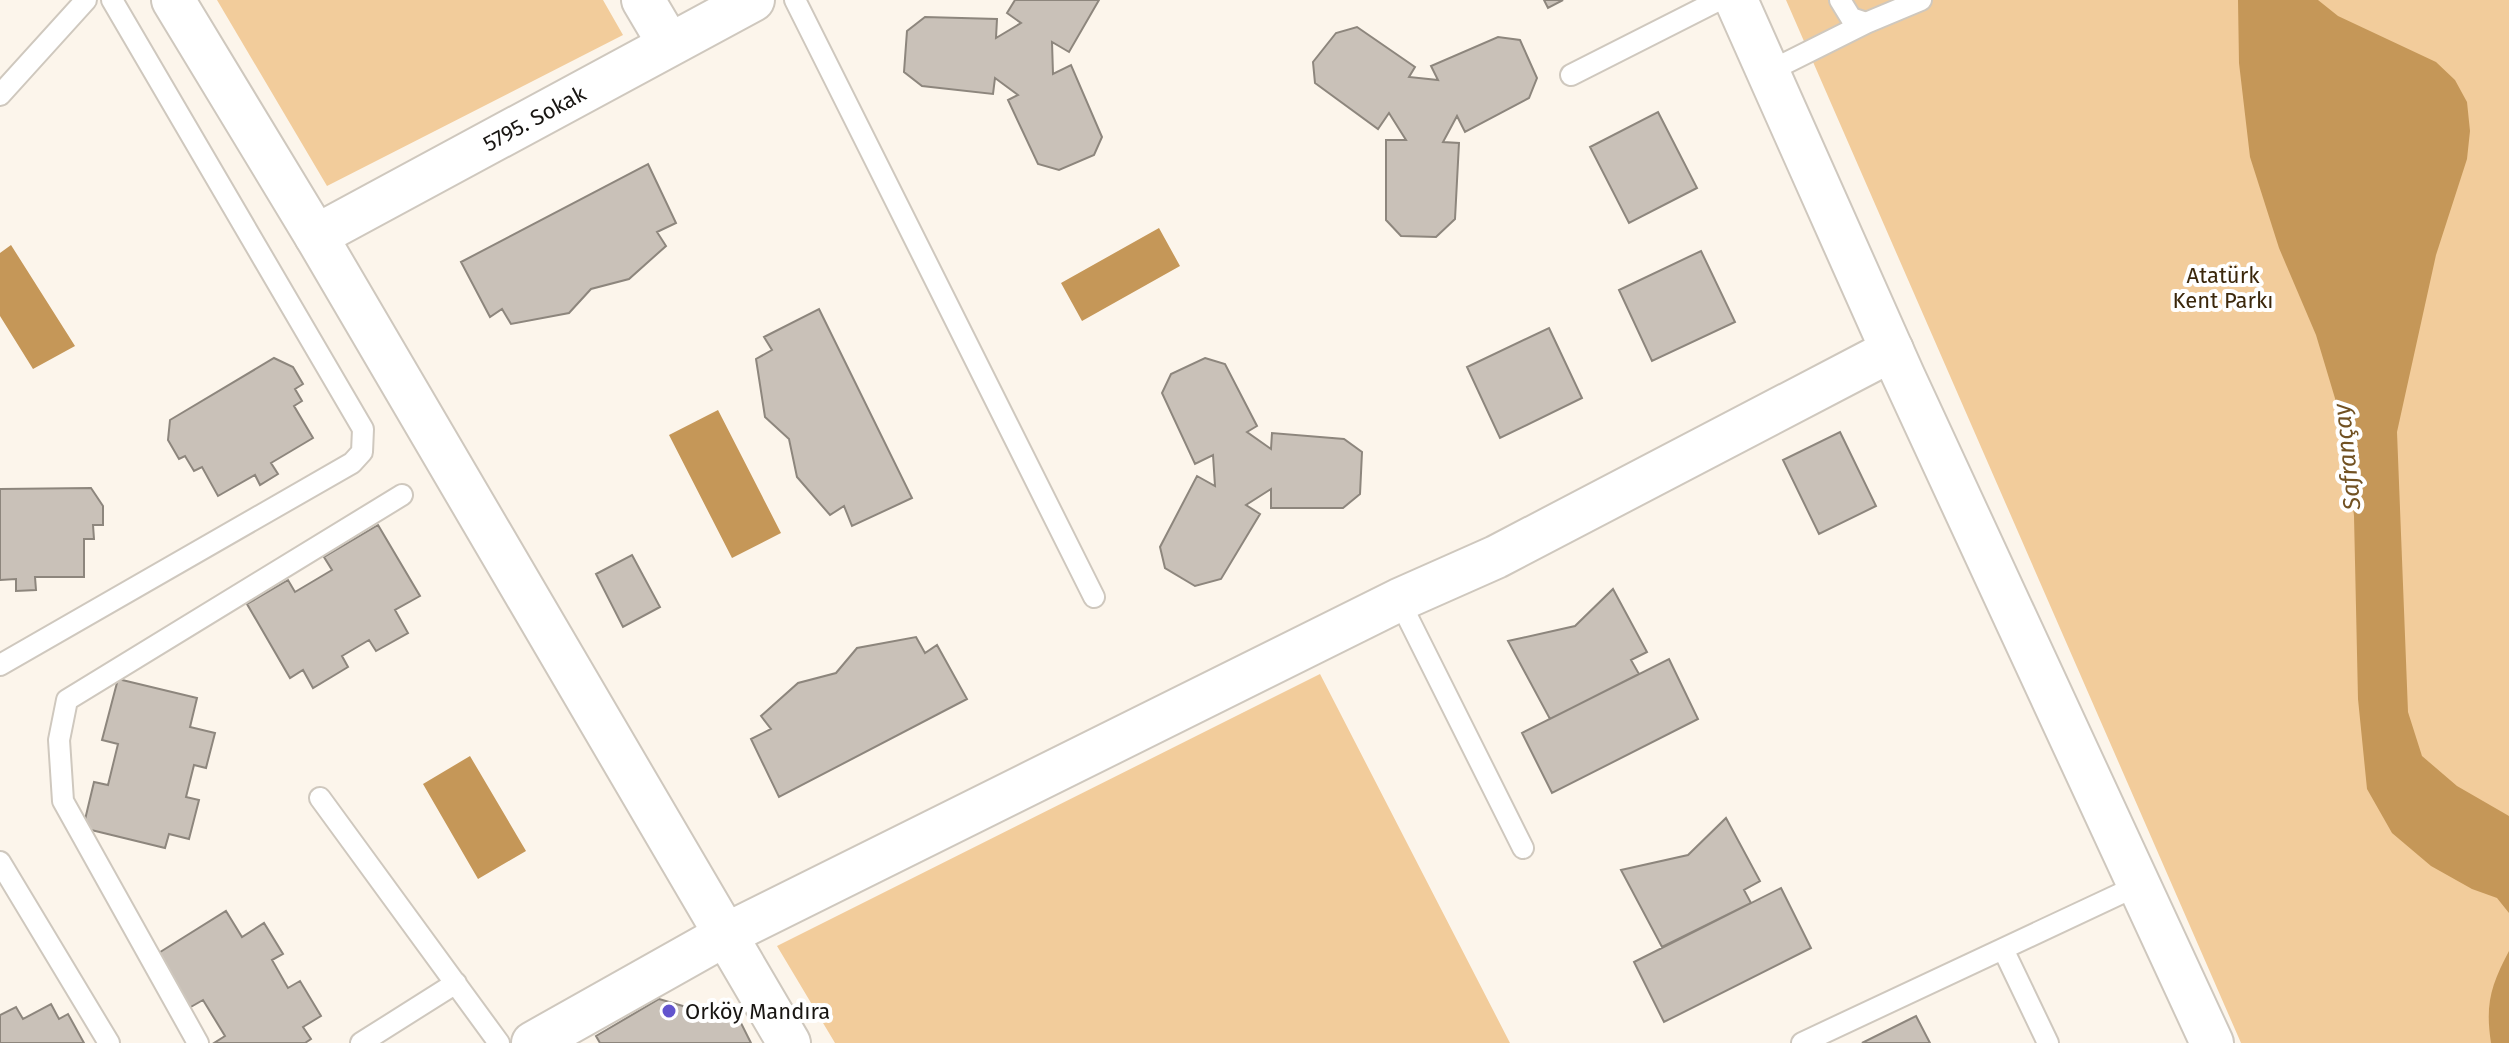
<svg xmlns="http://www.w3.org/2000/svg" width="2509" height="1043" viewBox="0 0 2509 1043" font-family="'Fira Sans',sans-serif">
  <style>
    .green { fill: #f2cc9b }
    .water { fill: #c59758 }
    .building { fill: #c9c1b8; stroke: #8d867d; stroke-width: 2 }
    .lines { fill: none; stroke-linecap: round; stroke-linejoin: round }
    .service-casing { stroke: #cfc8be; stroke-width: 24 }
    .minor-casing { stroke: #cfc8be; stroke-width: 46 }
    .service { stroke: #fff; stroke-width: 20 }
    .minor { stroke: #fff; stroke-width: 42 }
    .poi-dot { fill: #6254cd; stroke: #fff; stroke-width: 3 }
    .labels { text-anchor: middle; dominant-baseline: central; stroke-width: 8; stroke-linejoin: round; paint-order: stroke }
    .street-label { font-size: 22px; fill: #181512; stroke: #fff }
    .park-label { font-size: 22px; fill: #3b270b; stroke: #fff }
    .poi-label { font-size: 22px; fill: #181512; stroke: #fff; text-anchor: start }
    .water-label { font-size: 24px; font-style: italic; fill: #715122; stroke: #fff }
  </style>
  <rect width="100%" height="100%" fill="#fcf5eb"/>
  <path class="green" d="M217 0H603L623 35 327 186Z
    M1786 0H2509V1043H2241Z
    M1320 674 1510 1043H835L777 946Z"/>
  <path class="water" d="M2238 0H2318L2338 16 2436 62 2455 80 2467 102 2470 131 2467 159 2436 255 2397 432 2408 712 2422 756 2457 786 2509 816V913L2497 898 2472 889 2431 866 2392 833 2367 789 2358 699 2354 516 2343 425 2316 335 2279 248 2250 157 2239 63Z
    M1159 228 1180 266 1082 321 1061 283Z
    M11 245 75 346 33 369 0 316V253Z
    M718 410 781 533 732 558 669 435Z
    M470 756 526 851 478 879 423 784Z
    M2509 951V1043H2491C2485 1004 2491 985 2509 951Z"/>
  <path class="building" d="M1015 0H1099L1069 52 1052 42 1053 74 1071 65 1102 137 1094 155 1059 170 1038 164 1008 100 1018 95 995 78 993 94 922 86 904 72 907 31 925 17 997 19 996 38 1021 23 1007 13Z
    M1544 0H1563L1548 8Z
    M1357 27 1415 67 1409 77 1438 80 1431 66 1498 37 1520 40 1537 78 1529 98 1465 132 1457 116 1443 142 1459 143 1455 219 1436 237 1401 236 1386 220V140H1406L1389 113 1378 129 1315 83 1313 62 1336 33Z
    M1658 112 1697 188 1629 223 1590 147Z
    M648 164 676 223 657 232 666 246 629 279 591 289 569 313 511 324 502 309 490 317 461 262Z
    M1701 251 1735 322 1652 361 1619 290Z
    M819 309 912 498 852 526 844 506 830 515 797 477 789 439 765 417 756 359 772 350 764 337Z
    M1549 328 1582 398 1500 438 1467 367Z
    M274 358 293 367 303 384 295 389 302 401 294 406 313 438 271 463 278 474 260 485 255 475 218 496 202 467 194 471 185 456 179 459 168 440 170 420Z
    M1205 358 1225 364 1257 426 1247 432 1271 449 1272 433 1344 439 1362 452 1360 494 1343 508H1271V489L1246 505 1260 514 1221 579 1195 586 1165 568 1160 547 1197 476 1215 486 1213 455 1195 464 1162 393 1171 374Z
    M1840 432 1876 506 1819 534 1783 460Z
    M91 488 103 506V525H93L94 539H84V577H35L36 590 16 591V579L0 580V489Z
    M378 525 420 596 395 610 408 633 376 651 369 640 342 656 348 667 313 688 303 670 290 678 247 604 288 580 295 592 332 570 324 557Z
    M632 555 660 607 623 627 596 574Z
    M1613 589 1647 652 1631 660 1639 674 1550 719 1508 641 1575 626Z
    M916 637 925 653 937 645 967 699 779 797 751 739 771 729 761 716 798 683 836 673 857 648Z
    M1669 659 1698 719 1552 793 1522 733Z
    M118 679 197 698 190 727 215 733 206 768 194 765 186 797 199 800 189 839 169 834 165 848 83 828 94 782 108 785 118 744 102 740Z
    M1726 818 1760 881 1744 890 1751 903 1662 947 1621 870 1688 855Z
    M1781 888 1811 948 1664 1022 1634 962Z
    M226 911 242 937 264 923 283 954 272 960 288 988 300 981 321 1016 303 1027 311 1039 305 1043H214L225 1036 203 1000 189 1008 157 954Z
    M659 999 741 1023 751 1043H600L596 1036Z
    M51 1004 59 1019 68 1014 84 1043H0V1015L16 1007 23 1019Z
    M1916 1016 1930 1043H1862Z"/>
  <g class="lines">
    <g class="service-casing">
      <path id="service" d="M795 0 1094 597
        M1840 0 1851 18 1866 23
        M1768 72 1866 23 1921 0
        M1571 75 1719 0
        M0 95 86 0
        M1399 600 1523 848
        M0 665 352 463 362 452 363 429 112 0
        M320 798 499 1043
        M0 862 109 1043
        M2003 949 2048 1043
        M198 1043 63 801 59 740 67 700 402 495
        M361 1043 456 983
        M1802 1043 2139 885"/>
    </g>
    <g class="minor-casing">
      <g id="minor">
        <path d="M173 0 316 236 789 1043"/>
        <path d="M643 0 669 44"/>
        <path d="M1736 0 1903 375 2212 1043"/>
        <path id="s1" d="M316 236 753 0"/>
        <path d="M533 1043 725 935 1399 600 1496 557 1892 350"/>
      </g>
    </g>
    <use href="#service" class="service"/>
    <use href="#minor" class="minor"/>
  </g>
  <circle class="poi-dot" cx="669" cy="1011" r="8"/>
  <g class="labels">
    <g class="street-label">
      <text stroke="none"><textPath href="#s1" startOffset="248">5795. Sokak</textPath></text>
    </g>
    <g class="park-label">
      <text x="2223" y="275">Atatürk<tspan x="2223" dy="25">Kent Parkı</tspan></text>
    </g>
    <g class="poi-label">
      <text x="685" y="1011">Orköy Mandıra</text>
    </g>
    <g class="water-label">
      <text transform="translate(2347 457) rotate(-96)">Safrançay</text>
    </g>
  </g>
</svg>
